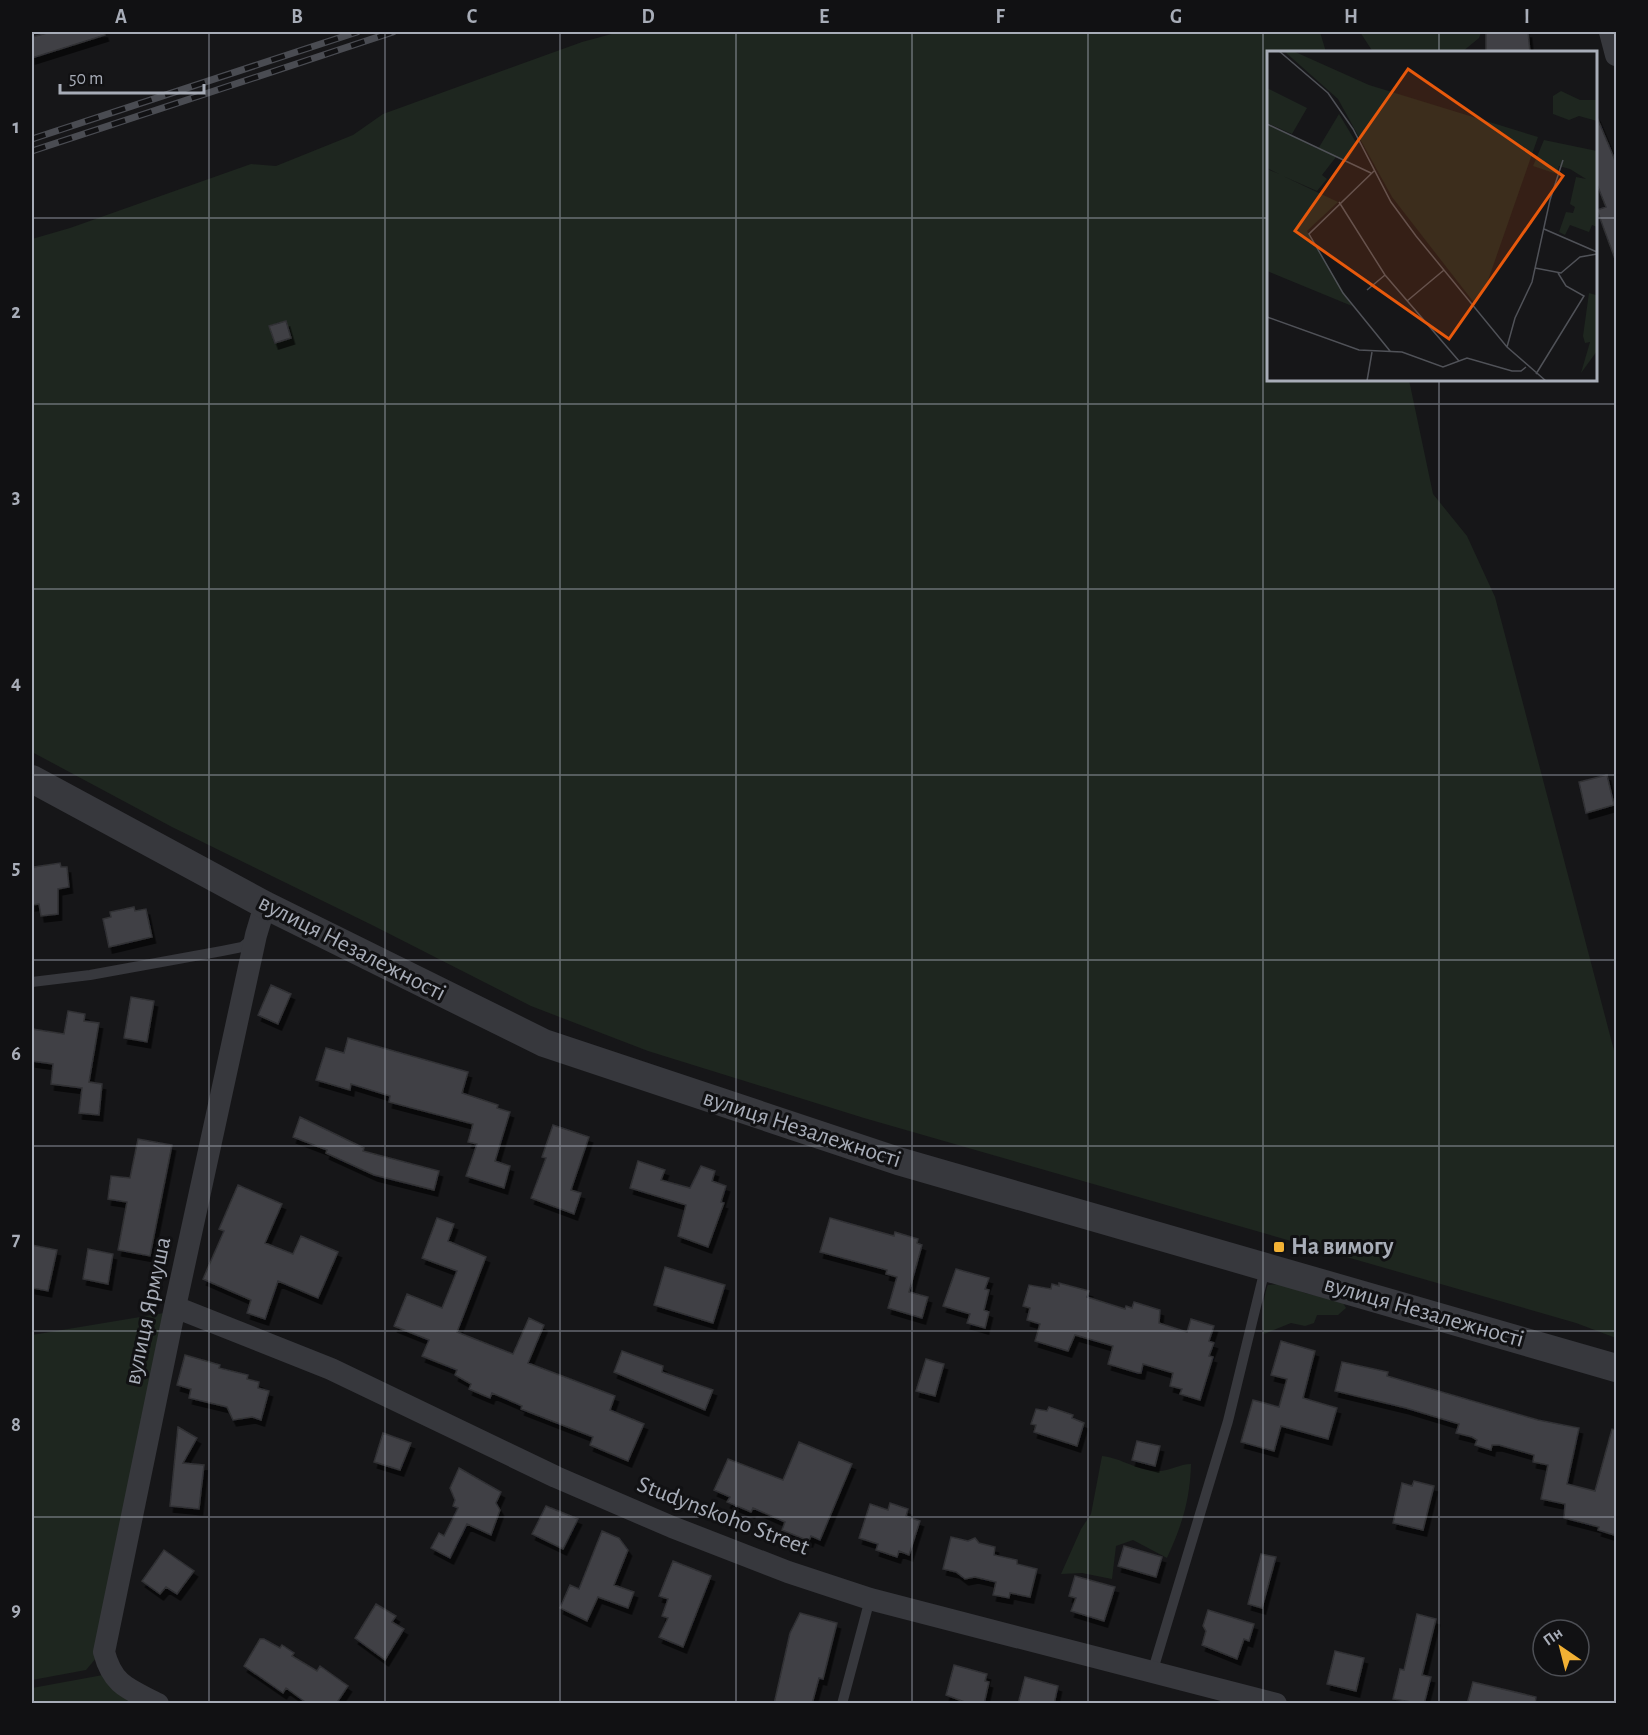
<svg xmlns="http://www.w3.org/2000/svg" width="1648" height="1735" viewBox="0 0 1648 1735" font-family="'Alegreya Sans',sans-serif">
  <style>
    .green { fill: #1e261f }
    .building { fill: #404145; stroke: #303034; stroke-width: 1.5; filter: url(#shadow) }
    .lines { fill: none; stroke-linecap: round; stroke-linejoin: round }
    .service { stroke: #37383d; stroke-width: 10 }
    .minor { stroke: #37383d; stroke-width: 22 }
    .tertiary { stroke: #37383d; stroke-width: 28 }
    .rail-casing { stroke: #4a4c52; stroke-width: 7 }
    .rail { stroke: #111113; stroke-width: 4.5; stroke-dasharray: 14; stroke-linecap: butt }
    .grid { fill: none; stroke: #a8adb8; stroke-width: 1.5; stroke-opacity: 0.55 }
    .poi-dot { fill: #f2b134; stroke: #111113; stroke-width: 2 }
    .labels { text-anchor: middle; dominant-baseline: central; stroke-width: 6; stroke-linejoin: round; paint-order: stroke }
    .street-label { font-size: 24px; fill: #a8adb8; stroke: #111113 }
    .poi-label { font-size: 24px; font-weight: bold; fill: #a8adb8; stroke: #111113; text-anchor: start }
    .inset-road { fill: none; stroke: #505258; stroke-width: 1.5 }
    .view { fill: #e8590c; fill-opacity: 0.15; stroke: #e8590c; stroke-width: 3 }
    .inset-edge { fill: none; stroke: #a8adb8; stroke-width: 3 }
    .neatline { fill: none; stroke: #a8adb8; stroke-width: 2 }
    .grid-label { font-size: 20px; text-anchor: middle; font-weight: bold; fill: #a8adb8 }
  </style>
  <defs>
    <filter id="shadow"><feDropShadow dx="3.5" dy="6" stdDeviation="0" flood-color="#0009"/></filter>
  </defs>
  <rect width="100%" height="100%" fill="#161618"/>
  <path class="green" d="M619 32H1320L1326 52H1268V380H1409L1433 494 1467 536 1495 597 1616 1058V1338L1576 1323 864 1118 648 1051 531 1006 374 926 172 827 32 752V239L70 228 251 164 276 166 353 135 383 114 582 42Z
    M1360 32H1481L1479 38 1462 52H1373Z
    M1282 1284 1305 1293 1342 1301 1346 1308 1338 1315H1317L1314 1323 1305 1326 1291 1323 1264 1334C1260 1327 1264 1292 1268 1285Z
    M164 1313 97 1657 86 1670 32 1680V1335Z
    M1102 1456C1122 1458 1137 1471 1158 1471 1170 1471 1180 1464 1191 1464 1190 1500 1182 1525 1167 1558L1133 1540 1116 1546 1112 1579 1082 1573 1061 1574 1081 1529 1091 1514Z
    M103 1675 146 1704H32V1688Z"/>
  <path class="building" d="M51 32H104L105 35 32 58V37Z
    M1486 32H1528L1530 52H1486Z
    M1596 115 1617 165 1615 259 1597 210 1606 207 1596 182Z
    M286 321 291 338 275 343 269 326Z
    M1607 775 1614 805 1586 813 1579 782Z
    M60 863 61 867H67L69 887 58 889V914L41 916 39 904 32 905V871L34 867Z
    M134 907 135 911 146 909 152 937 109 947 103 919 111 917 110 912Z
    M271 985 291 994 278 1024 258 1015Z
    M131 997 154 1001 147 1042 124 1038Z
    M68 1011 85 1014 84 1021 99 1023 89 1082 102 1084 99 1115 79 1113 82 1088 51 1084 53 1064 32 1061V1029L64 1034Z
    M348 1038 468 1072 462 1093 498 1105 497 1108 510 1112 495 1161 510 1166 504 1188 466 1176 477 1144 468 1142 473 1124 389 1102 390 1096 351 1084 350 1090 316 1080 326 1048 344 1053Z
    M300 1117 364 1148 363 1151 439 1171 434 1190 374 1175 326 1153 327 1150 293 1137Z
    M553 1125 589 1137 571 1190 581 1193 574 1214 531 1198 546 1158 542 1157Z
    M138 1139 172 1145 150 1256 118 1250 127 1202 108 1199 111 1176 130 1178Z
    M638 1161 665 1170 661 1180 690 1188 701 1166 715 1171 712 1181 726 1186 721 1202 724 1203 708 1247 678 1236 686 1205 630 1188Z
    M238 1185 282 1204 265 1243 293 1254 301 1236 338 1252 318 1298 278 1281 265 1319 247 1313 251 1300 203 1279 224 1231 219 1229Z
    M437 1218 454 1224 448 1241 486 1257 457 1332 513 1354 529 1318 544 1325 528 1363 615 1396 610 1410 644 1424 628 1461 590 1445 593 1437 521 1409 522 1406 492 1393 490 1398 469 1389 471 1384 455 1375 457 1370 422 1356 429 1340 394 1326 407 1294 442 1308 457 1271 422 1258Z
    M830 1218 894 1236 895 1232 918 1239 917 1243 922 1245 909 1292 928 1297 922 1318 888 1308 897 1277 886 1274 887 1270 820 1252Z
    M32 1245 57 1250 48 1291 32 1288Z
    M88 1249 113 1254 108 1284 83 1279Z
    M665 1267 725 1285 713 1323 654 1305Z
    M956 1269 989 1278 985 1289 989 1290 984 1310 989 1312 985 1328 967 1323 970 1314 943 1306Z
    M1059 1283 1089 1291 1087 1297 1125 1309 1126 1306 1132 1308 1134 1302 1160 1310 1159 1323 1187 1332 1191 1319 1214 1326 1209 1341 1214 1343 1209 1356 1213 1357 1200 1400 1180 1394 1182 1389 1170 1386 1173 1373 1143 1364 1141 1373H1138L1108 1364 1113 1346 1075 1335 1068 1351 1035 1341 1040 1324 1027 1320 1030 1308 1023 1306 1029 1285 1051 1289 1052 1284 1059 1286Z
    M1281 1341 1315 1351 1303 1398 1337 1408 1328 1439 1281 1426 1274 1451 1241 1442 1253 1400 1279 1407 1287 1379 1271 1375Z
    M622 1351 663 1366 662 1372 713 1390 705 1410 614 1372Z
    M185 1355 220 1365 219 1368 248 1375 247 1379 259 1382 258 1388 269 1391 261 1420 252 1417 233 1420 227 1407 189 1398 191 1389 177 1385Z
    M926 1359 944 1364 935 1396 916 1391Z
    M1342 1362 1388 1372 1387 1376 1538 1420 1579 1428 1567 1484 1595 1491 1612 1429 1617 1430V1526L1614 1535 1598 1530 1599 1527 1564 1518 1565 1504 1541 1499 1548 1465 1533 1462 1534 1455 1499 1445H1492L1491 1450 1475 1445 1477 1440 1472 1437 1456 1433 1459 1424 1406 1408 1335 1391Z
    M1049 1407 1073 1415 1072 1418 1084 1423 1077 1446 1034 1432 1036 1425 1031 1424 1036 1409 1047 1411Z
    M178 1427 197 1438 183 1463 204 1465 199 1509 170 1506Z
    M383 1433 411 1443 400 1470 374 1462Z
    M1137 1441 1160 1446 1155 1466 1132 1460Z
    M799 1442 852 1464 820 1540 811 1536 809 1541 782 1530 785 1522 753 1508 751 1512 727 1502 730 1497 714 1490 728 1459 783 1480Z
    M459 1468 501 1492 496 1503 500 1510 491 1535 467 1524 450 1558 431 1548 439 1533 444 1536 458 1508 453 1506 455 1500 450 1488Z
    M1414 1481 1434 1486 1423 1530 1393 1523 1402 1483 1412 1486Z
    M890 1503 908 1509 906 1516 920 1521 909 1555 899 1551 897 1557 876 1550 878 1544 859 1538 870 1504 888 1510Z
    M546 1506 578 1519 563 1549 532 1534Z
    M602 1531 619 1538 628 1550 614 1585 634 1592 628 1608 598 1597 587 1621 560 1608 570 1585 579 1589Z
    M951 1537 968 1541 975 1538 979 1543 995 1547 994 1555 1017 1560V1564L1037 1569 1030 1597 1010 1593 1009 1598 993 1595 996 1582 975 1577 965 1579 956 1572 943 1569Z
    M1124 1546 1162 1557 1156 1577 1118 1566Z
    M164 1550 194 1571 177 1594 166 1587 160 1594 142 1581Z
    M1261 1554 1276 1557 1262 1608 1248 1604Z
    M673 1561 711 1576 683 1647 659 1637 668 1618 662 1616 668 1599 659 1596Z
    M1075 1576 1115 1587 1104 1621 1071 1611 1076 1598 1069 1596Z
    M376 1604 396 1616 392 1622 404 1629 385 1660 355 1638Z
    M1208 1610 1254 1624 1249 1641 1244 1639 1237 1659 1202 1645 1206 1631 1203 1626Z
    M800 1613 837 1623 823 1679 819 1678 812 1704H774L790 1633Z
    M1417 1614 1436 1619 1422 1675 1431 1677 1424 1704 1393 1699 1400 1669 1404 1670Z
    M260 1639H264L280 1648 282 1645 294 1653 292 1656 317 1671 320 1666 348 1686 336 1704H308L286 1688 283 1693 244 1666Z
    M1335 1651 1364 1658 1356 1691 1327 1684Z
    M954 1665 987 1674 985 1681 989 1682 984 1704H970L946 1695Z
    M1025 1677 1058 1686 1054 1704H1018Z
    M1473 1682 1536 1697 1535 1704H1467Z"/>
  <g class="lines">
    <path class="service" d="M32 982 90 975 222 951 242 947 253 938
      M1152 1673 1228 1421 1265 1269
      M842 1704 870 1599"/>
    <path class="minor" d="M1610 32 1616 55
      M175 1307 331 1369 556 1477 672 1527 788 1572 870 1599 1276 1704
      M158 1704C129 1689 113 1686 104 1652L175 1307 256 935 265 905"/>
    <path class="tertiary" d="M32 779 265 905 544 1043 898 1161 1616 1368"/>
    <g class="rail-casing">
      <path id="rail" d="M32 139 357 32
        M32 151 393 32"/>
    </g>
    <use href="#rail" class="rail"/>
  </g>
  <path class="grid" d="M209 32V1704M385 32V1704M560 32V1704M736 32V1704M912 32V1704M1088 32V1704M1263 32V1704M1439 32V52M32 218H1268M1596 218H1616M1439 380V1704M32 404H1616M32 589H1616M32 775H1616M32 960H1616M32 1146H1616M32 1331H1616M32 1517H1616"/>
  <rect class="poi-dot" x="1273" y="1241" width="12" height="12" rx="3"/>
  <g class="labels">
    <g class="street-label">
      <text transform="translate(352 948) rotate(27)">вулиця Незалежності</text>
      <text transform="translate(802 1129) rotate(18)">вулиця Незалежності</text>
      <text transform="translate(148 1311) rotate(-78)">вулиця Ярмуша</text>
      <text transform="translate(1424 1312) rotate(16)">вулиця Незалежності</text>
      <text transform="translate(723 1516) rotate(21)">Studynskoho Street</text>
    </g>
    <g class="poi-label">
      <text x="1291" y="1247">На вимогу</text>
    </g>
  </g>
  <g transform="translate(1267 51)">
    <rect width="330" height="330" fill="#161618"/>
    <path d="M17 0H26L102 34 271 86 218 238 208 253 125 146 71 48ZM0 37 40 57 25 83 0 72ZM294 40 313 49H330V70L312 65 302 69 286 63V45ZM72 63 90 93 81 109 69 106 55 124 60 128 50 140 16 125 71 151 40 180 85 255 0 220V118L12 123 0 117V73L51 98ZM277 89 330 100V176L325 174 322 181 303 174 298 184 292 181 299 161 306 162 308 156 303 153 309 126 319 128 303 118 292 115 290 123 266 115ZM322 242 329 244 330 251V300L314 322 323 291 318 292 316 285Z" fill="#1e261f"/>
    <path class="inset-road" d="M12 0 61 42 86 78 124 151 149 185 240 296 279 330M0 73 104 122M107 120 42 183 76 242 123 300M72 151 118 224 192 310M277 178 330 201M268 217 294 222 313 206 330 203M100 239 118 224M140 250 177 219M0 266 92 299 135 301 176 316 200 307 245 320H254L259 316M240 296 248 267 265 231 283 149 296 109M269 323 317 245 299 235 291 222M100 330 105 301"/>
    <path class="view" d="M141 18 296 125 182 288 28 180Z"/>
    <rect width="330" height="330" class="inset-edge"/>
  </g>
  <rect width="1648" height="1735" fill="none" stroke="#111113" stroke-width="66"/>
  <g transform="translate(1561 1648) rotate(325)"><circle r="28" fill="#111113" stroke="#4d4f55" stroke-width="1.5"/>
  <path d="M0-4.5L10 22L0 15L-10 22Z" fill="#f2b134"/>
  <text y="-9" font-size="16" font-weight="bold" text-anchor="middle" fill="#a8adb8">Пн</text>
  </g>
  <path d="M60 84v9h144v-9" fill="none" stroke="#a8adb8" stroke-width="3"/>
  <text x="69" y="84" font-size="18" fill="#a8adb8" stroke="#111113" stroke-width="4.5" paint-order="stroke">50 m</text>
  <rect x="33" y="33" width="1582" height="1669" class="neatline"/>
  <g class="grid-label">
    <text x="121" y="23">A</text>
    <text x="297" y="23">B</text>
    <text x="472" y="23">C</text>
    <text x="648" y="23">D</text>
    <text x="824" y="23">E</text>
    <text x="1000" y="23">F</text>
    <text x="1176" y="23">G</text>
    <text x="1351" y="23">H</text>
    <text x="1527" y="23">I</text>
    <text x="16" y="133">1</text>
    <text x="16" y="318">2</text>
    <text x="16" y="503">3</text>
    <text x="16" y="689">4</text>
    <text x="16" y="874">5</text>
    <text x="16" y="1060">6</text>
    <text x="16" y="1245">7</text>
    <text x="16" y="1431">8</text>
    <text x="16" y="1616">9</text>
  </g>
</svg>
